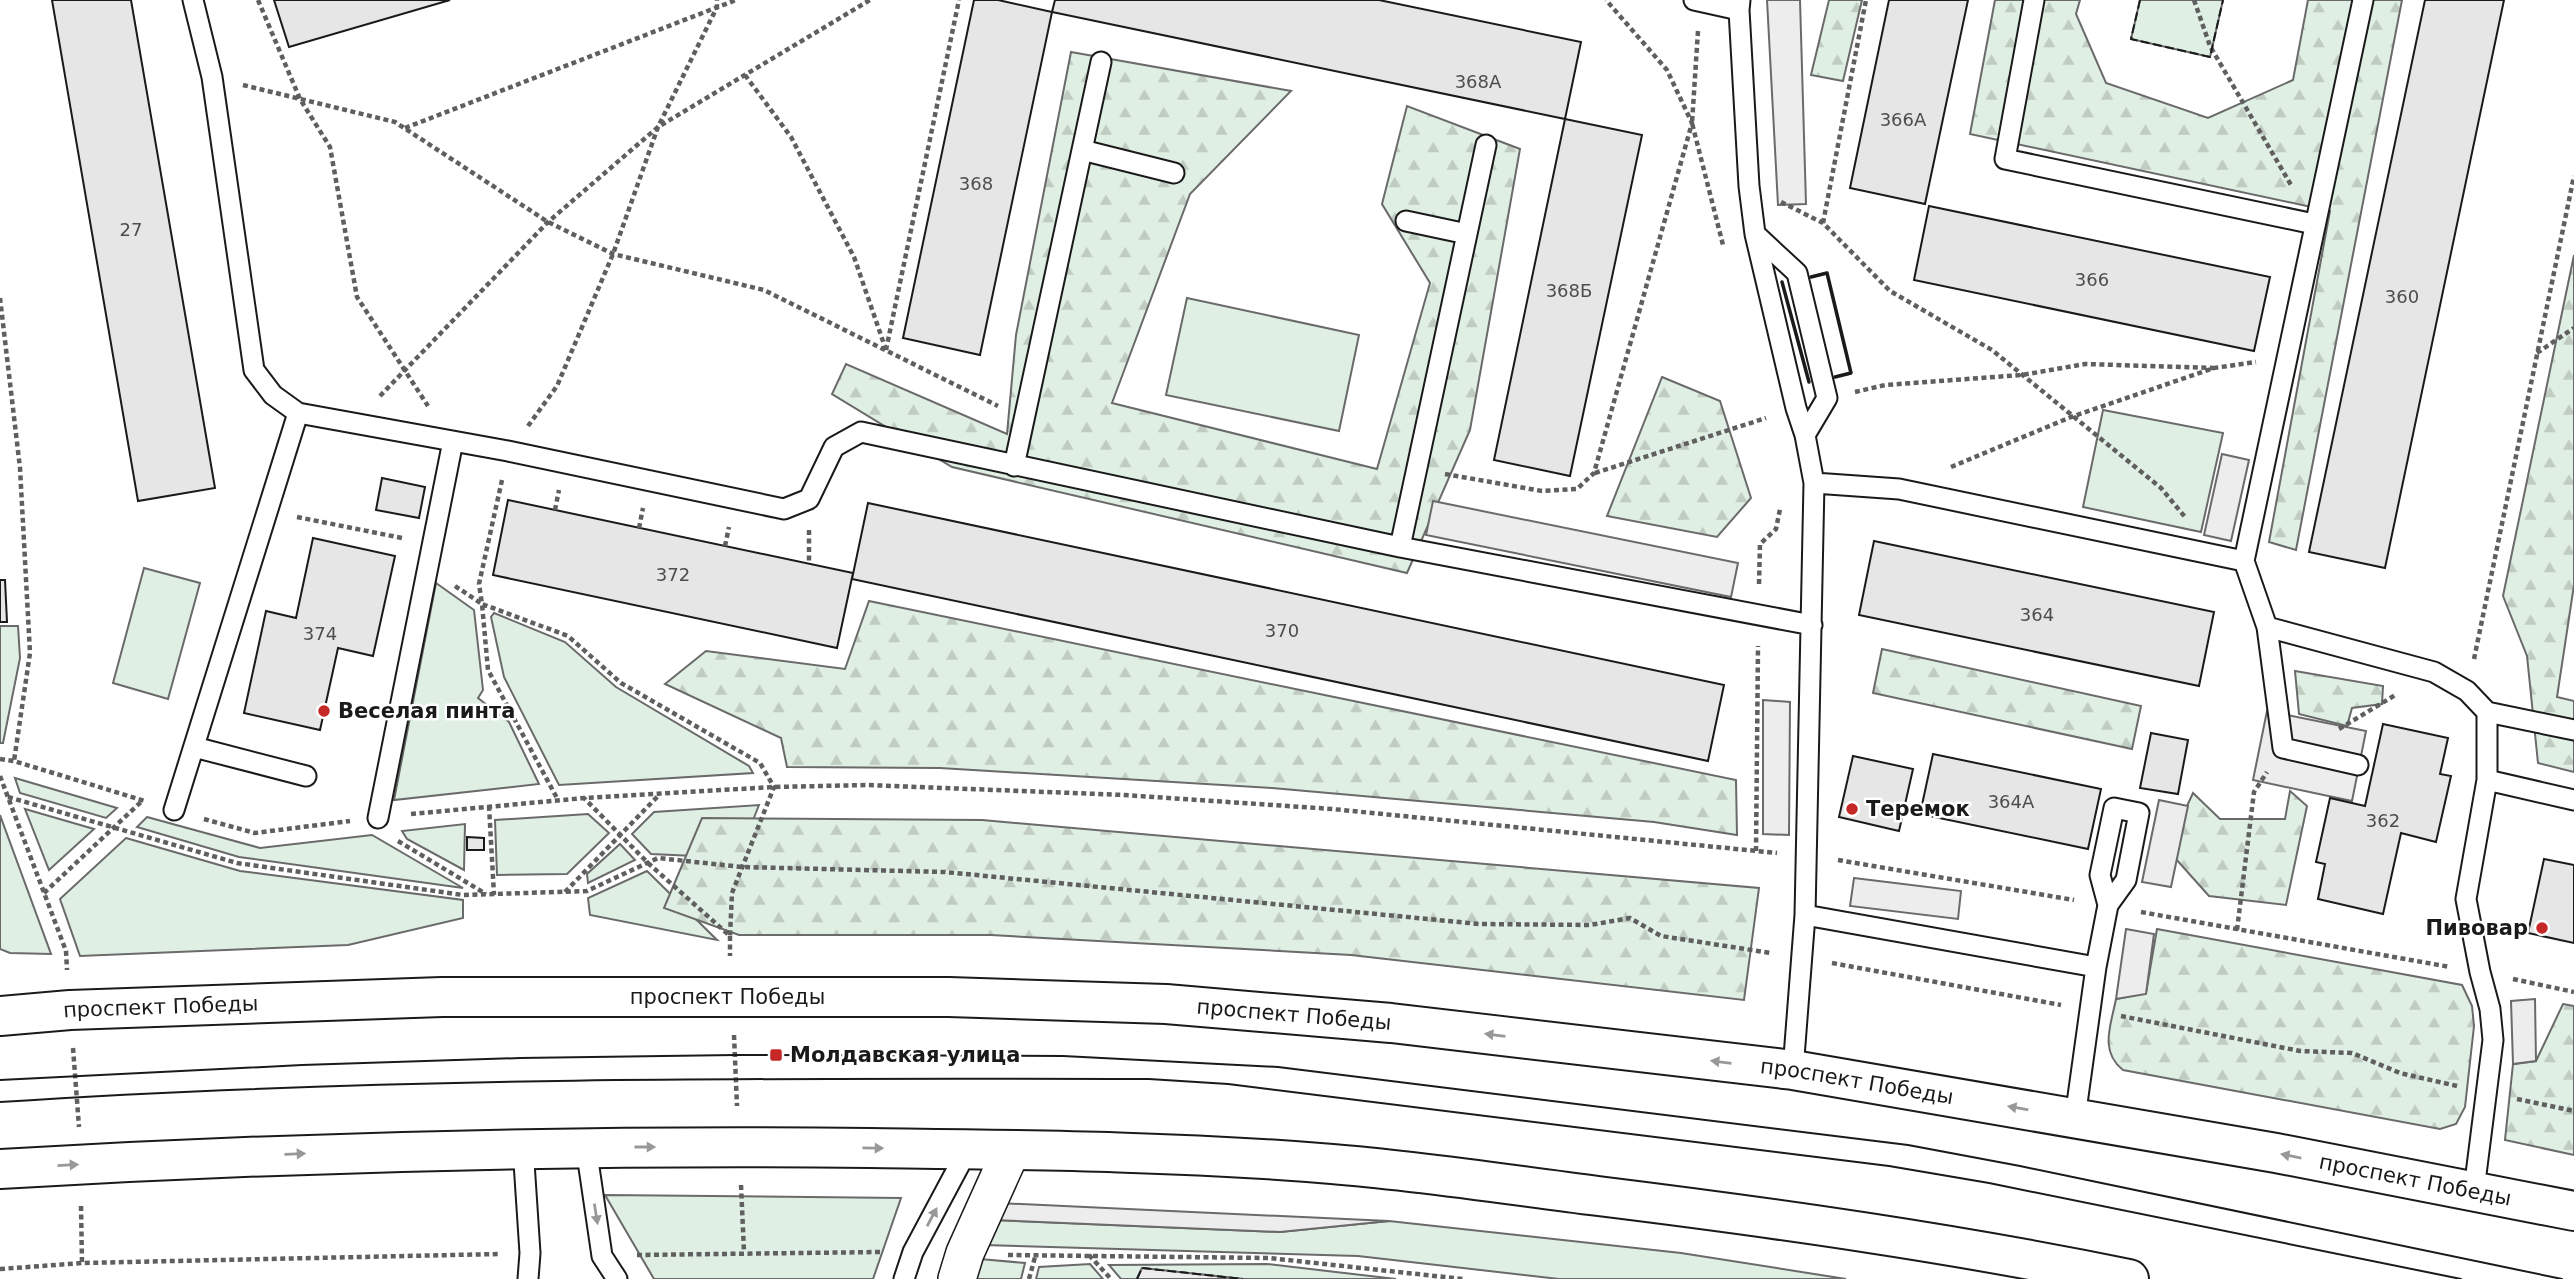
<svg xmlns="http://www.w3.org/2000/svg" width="2574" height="1279" viewBox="0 0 2574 1279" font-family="'DejaVu Sans',sans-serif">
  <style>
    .green { fill: #e0efe3; stroke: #6a6a6a; stroke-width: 2 }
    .forest { fill: url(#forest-firs); stroke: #6a6a6a; stroke-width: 2 }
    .parking { fill: #ededed; stroke: #6a6a6a; stroke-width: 2 }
    .building { fill: #e6e6e6; stroke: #1a1a1a; stroke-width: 2 }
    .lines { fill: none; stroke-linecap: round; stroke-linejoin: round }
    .lane-casing { stroke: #1a1a1a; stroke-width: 23 }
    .street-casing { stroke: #1a1a1a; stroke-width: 40 }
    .primary-casing { stroke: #1a1a1a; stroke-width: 42 }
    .path { stroke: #5f5f5f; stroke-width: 4.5; stroke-dasharray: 5 3.5; stroke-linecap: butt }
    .lane { stroke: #fff; stroke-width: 19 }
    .street { stroke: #fff; stroke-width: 37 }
    .primary { stroke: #fff; stroke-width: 38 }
    .tram { stroke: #1a1a1a; stroke-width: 2 }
    .fence { stroke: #1a1a1a; stroke-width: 2; stroke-dasharray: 9 3.5; stroke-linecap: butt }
    .wall { stroke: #1a1a1a; stroke-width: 3.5 }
    .oneway { fill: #989898 }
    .poi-dot { fill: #c62828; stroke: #fff; stroke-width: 2.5 }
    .labels { text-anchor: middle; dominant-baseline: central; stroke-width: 5; stroke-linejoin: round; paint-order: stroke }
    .number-label { font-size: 18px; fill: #4d4d4d }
    .poi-label { font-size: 21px; font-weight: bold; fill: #1a1a1a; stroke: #fff; text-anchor: start }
    .street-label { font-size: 21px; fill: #1a1a1a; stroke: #fff }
  </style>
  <defs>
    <pattern id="forest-firs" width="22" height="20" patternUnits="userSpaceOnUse" patternTransform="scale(1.75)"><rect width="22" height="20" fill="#e0efe3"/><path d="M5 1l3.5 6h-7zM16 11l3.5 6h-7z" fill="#c0ccc2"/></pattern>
  </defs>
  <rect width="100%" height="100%" fill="#fff"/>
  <path class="green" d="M2140 0H2223L2210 57 2131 39Z
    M1187 298 1359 335 1339 431 1166 395Z
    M2103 410 2223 433 2201 532 2083 507Z
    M144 568 200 583 168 699 113 683Z
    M436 583 474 610 483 690 478 698 509 722 539 784 394 800Z
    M494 613 565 642 616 687 749 766 753 773 559 785 504 677 491 617Z
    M0 626H18L20 658 3 743H0Z
    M15 778 117 808 106 818 20 793Z
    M759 805 738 858 651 854 632 834 654 812Z
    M25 809 94 829 49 870Z
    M588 814 609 833 567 874 497 875 495 820Z
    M0 815 51 954 10 953 0 949Z
    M147 817 260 848 372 835 463 888 239 857 137 827Z
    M465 824 464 870 407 839 402 831Z
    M126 838 240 871 463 900V918L348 945 80 956 60 899Z
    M620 844 635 860 588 883 587 874Z
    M647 871 717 940 590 915 588 898Z
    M605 1195 901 1198 873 1279H654Z
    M994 1220 1280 1232 1389 1221 1681 1253 1846 1279H1559L1358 1256 984 1245Z
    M980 1259 1025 1263 1021 1279H973Z
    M1090 1264 1103 1279H1036L1039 1267Z
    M1267 1264 1396 1279H1243L1142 1268 1137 1279H1121L1109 1265Z"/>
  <path class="forest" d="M1829 0H1862L1843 81 1811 75Z
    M1995 0H2080L2076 14 2106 83 2208 118 2293 80 2308 0H2402L2296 550 2269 542 2330 211 1970 134Z
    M1071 52 1291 91 1190 194 1112 403 1377 469 1430 283 1382 204 1407 106 1520 149 1470 430 1407 573 952 467 832 394 846 364 1007 434 1016 335Z
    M2574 255V585L2557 697 2574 701V772L2538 763 2527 656 2503 596Z
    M1662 377 1720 401 1751 498 1717 537 1607 516Z
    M869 601 1736 780 1737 835 1654 822 1272 788 940 768 787 767 781 738 665 684 706 651 845 669Z
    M1882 649 2141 706 2132 749 1873 693Z
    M2295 671 2383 686 2382 704 2352 708 2347 726 2299 714Z
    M2290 791 2307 806 2286 905 2209 896 2167 849 2193 793 2220 819H2285Z
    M702 818 982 820 1759 888 1744 1000 1351 955 991 935H739L664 908Z
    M2157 929 2462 985 2472 1006 2474 1026 2465 1107 2456 1124 2440 1129 2123 1070C2099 1051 2111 1025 2116 999L2146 993Z
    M2563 1004 2574 1006V1155L2505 1140 2513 1064 2536 1061Z"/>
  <path class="parking" d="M1767 0H1800L1806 204 1778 205Z
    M2222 454 2249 460 2231 541 2204 535Z
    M1433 501 1738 563 1731 597 1426 535Z
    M1763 700 1790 702 1789 835 1763 834Z
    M2267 711 2366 731 2352 801 2253 780Z
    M2159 800 2188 806 2171 887 2142 882Z
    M1854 878 1961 891 1958 919 1850 906Z
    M2126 929 2154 934 2146 994 2116 999Z
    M2535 999 2536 1061 2513 1064 2511 1001Z
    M997 1203 1389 1221 1280 1232 994 1220Z
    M1142 1268 1243 1279H1137Z"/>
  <path class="building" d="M52 0H131L215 488 138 501Z
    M274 0H450L289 47Z
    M974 0H998L1052 12 980 355 903 338Z
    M1055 0H1379L1581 42 1565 119 1052 12Z
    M1889 0H1968L1925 204 1850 188Z
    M2425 0H2504L2385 568 2309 552Z
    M1565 119 1642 135 1570 476 1494 460Z
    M1929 206 2270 277 2254 351 1914 280Z
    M382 478 425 487 419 518 376 510Z
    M508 500 853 573 837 648 493 575Z
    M868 503 1724 685 1708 761 852 579Z
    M313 538 395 556 373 656 338 648 320 730 244 713 266 611 296 618Z
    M1874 541 2214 612 2199 686 1859 615Z
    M0 580H5L7 622H0Z
    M2383 724 2448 738 2440 774 2451 776 2436 842 2401 833 2383 914 2318 899 2325 864 2316 862 2330 798 2365 806Z
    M2151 733 2188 740 2178 794 2140 788Z
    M1933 754 2101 789 2088 849 1920 814Z
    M1853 756 1913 769 1899 831 1839 817Z
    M467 837 484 838V850H467Z
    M2544 859 2574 865V943L2528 933Z"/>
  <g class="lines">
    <g class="lane-casing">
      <path id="lane" d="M193 0 212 77 254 370 273 395 298 413 508 451 784 509 809 499 834 447 861 432 1400 547 1812 625
        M1694 0 1739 10
        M1740 0 1739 10 1749 186 1755 234 1796 408 1805 435 1814 483 1805 915 1793 1070
        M2034 0 2005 159 2314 224
        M1082 150 1174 173
        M1406 221 1467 234
        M1755 234 1797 273 1827 398 1805 435
        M1014 466 1101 62
        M1814 483 1899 489 2244 561 2267 627 2434 672 2467 691 2487 712V780L2466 899 2480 972 2490 1009 2493 1040 2474 1190
        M1400 547 1486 145
        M2244 561 2363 0
        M2267 627 2283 748 2358 765
        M2487 712 2574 730
        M194 747 306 776
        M2487 780 2574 800
        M174 810 298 413
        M378 818 453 441
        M1805 915 2096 967
        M2075 1118 2096 967 2108 905 2100 875 2114 808 2139 813 2126 880 2108 905
        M523 1147 530 1253 528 1279
        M586 1147 602 1256 617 1279
        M904 1279 913 1252 968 1149"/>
    </g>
    <g class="street-casing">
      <path id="street" d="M957 1279 965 1253 1011 1151"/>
    </g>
    <g class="primary-casing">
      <g id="primary">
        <path id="s1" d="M0 1016 70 1010 442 997H949L1166 1004 1391 1023 1793 1070 2276 1153 2574 1211"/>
        <path d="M0 1169C290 1152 579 1145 870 1148 1023 1150 1178 1151 1332 1164 1421 1171 1510 1185 1598 1196 1776 1218 1953 1243 2129 1279"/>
      </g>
    </g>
    <path class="path" d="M258 0 300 99 330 147 357 297 428 406
      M2194 0 2210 46 2291 185
      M1698 31 1692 123 1723 245
      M745 75 791 137 854 257 886 350
      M243 85 395 122 548 222 613 254 764 290 998 406
      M405 128 736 0
      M1781 202 1823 223 1890 291 1992 350 2161 488 2185 517
      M1823 223 1866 0
      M0 298 20 468 30 653 14 761
      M886 350 959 0
      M2537 353 2574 328
      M1855 392 1885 385 2022 375 2085 364 2214 368
      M380 396 548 222 658 127 870 0
      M528 426 557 386 613 254 658 127 717 7V0
      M1951 467 2071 417 2214 368 2256 362
      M1595 473 1766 418
      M1445 474 1542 491 1577 489 1594 473 1692 123 1667 70 1606 0
      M502 480 479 584 482 604 568 636 621 683 760 763 774 787 732 893 730 936 648 863 584 798
      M555 510 559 490
      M297 517 402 538
      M639 528 643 508
      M809 530V564
      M725 546 729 527
      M1759 584 1760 544 1776 529 1780 509
      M455 586 482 604 488 670 558 800
      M2474 659 2574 176
      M2339 729 2397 694
      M0 759 14 761 145 801
      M0 776 66 951 67 970
      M8 797 237 863 463 895 587 891 658 858 742 867 945 872 1479 924 1590 925 1630 918 1661 936 1771 953
      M489 806 494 895
      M411 814 584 798 774 787 867 785 1124 795 1332 809 1777 853
      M204 819 255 833 350 821
      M398 841 486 894
      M1756 851 1758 646
      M1838 860 2074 900
      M565 892 659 795
      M44 893 142 801
      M2141 912 2450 967
      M2237 930 2254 792 2267 772
      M730 936V956
      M1832 963 2061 1005
      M2513 979 2574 992
      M2121 1016 2300 1051 2352 1053 2400 1073 2457 1086
      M734 1035 737 1106
      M73 1048 79 1127
      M2517 1099 2574 1111
      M741 1185 744 1252
      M81 1206 82 1263
      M637 1255 881 1252
      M1008 1255 1269 1258 1463 1279
      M1089 1255 1111 1279
      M0 1269 82 1263 499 1254
      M1029 1279 1035 1257"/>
    <use href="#lane" class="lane"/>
    <use href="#street" class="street"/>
    <use href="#primary" class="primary"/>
    <path class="tram" d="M0 1080 302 1065 520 1058 735 1055 1063 1056 1278 1067 1908 1145 2020 1166 2562 1279
      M0 1102C382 1077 766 1078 1149 1079L1228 1084 1889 1166 1989 1183 2461 1279"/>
    <path class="fence" d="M2140 0 2131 39 2210 57 2223 0
      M1137 1279 1142 1268 1243 1279"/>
    <path class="wall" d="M1811 277 1827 273 1851 373 1835 377
      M1782 282 1809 382"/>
  </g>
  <defs><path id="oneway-solid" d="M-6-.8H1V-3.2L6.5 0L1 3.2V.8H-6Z" transform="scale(1.75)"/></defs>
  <g class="oneway">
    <use href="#oneway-solid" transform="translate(1495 1035) rotate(-173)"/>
    <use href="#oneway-solid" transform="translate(1721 1062) rotate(-173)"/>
    <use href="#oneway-solid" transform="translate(2018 1108) rotate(-170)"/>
    <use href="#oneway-solid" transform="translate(645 1147)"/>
    <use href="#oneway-solid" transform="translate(873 1148) rotate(1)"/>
    <use href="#oneway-solid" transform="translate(295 1154) rotate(-2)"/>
    <use href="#oneway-solid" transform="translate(2291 1156) rotate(-169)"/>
    <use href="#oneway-solid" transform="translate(68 1165) rotate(-3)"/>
    <use href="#oneway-solid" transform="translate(596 1214) rotate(81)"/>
    <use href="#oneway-solid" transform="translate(932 1217) rotate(-62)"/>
  </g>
  <g class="poi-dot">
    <circle cx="324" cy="711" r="7"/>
    <circle cx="1852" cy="809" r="7"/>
    <circle cx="2542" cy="928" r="7"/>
    <rect x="769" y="1048" width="14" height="14" rx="3.5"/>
  </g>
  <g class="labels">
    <g class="number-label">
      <text x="1478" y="81">368А</text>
      <text x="1903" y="119">366А</text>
      <text x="976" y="183">368</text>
      <text x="131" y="229">27</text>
      <text x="2092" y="279">366</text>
      <text x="1569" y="290">368Б</text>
      <text x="2402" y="296">360</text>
      <text x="673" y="574">372</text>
      <text x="2037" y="614">364</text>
      <text x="1282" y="630">370</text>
      <text x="320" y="633">374</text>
      <text x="2011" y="801">364А</text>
      <text x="2383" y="820">362</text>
    </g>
    <g class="poi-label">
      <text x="338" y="711">Веселая пинта</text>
      <text x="1866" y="809">Теремок</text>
      <text x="2528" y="928" text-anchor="end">Пивовар</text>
      <text x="790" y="1055">Молдавская улица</text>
    </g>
    <g class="street-label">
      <text stroke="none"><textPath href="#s1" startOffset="728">проспект Победы</textPath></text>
      <text stroke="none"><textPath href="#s1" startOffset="161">проспект Победы</textPath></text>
      <text stroke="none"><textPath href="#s1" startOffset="1295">проспект Победы</textPath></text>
      <text stroke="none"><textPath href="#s1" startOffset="1862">проспект Победы</textPath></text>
      <text stroke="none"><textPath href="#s1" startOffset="2429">проспект Победы</textPath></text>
    </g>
  </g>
</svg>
